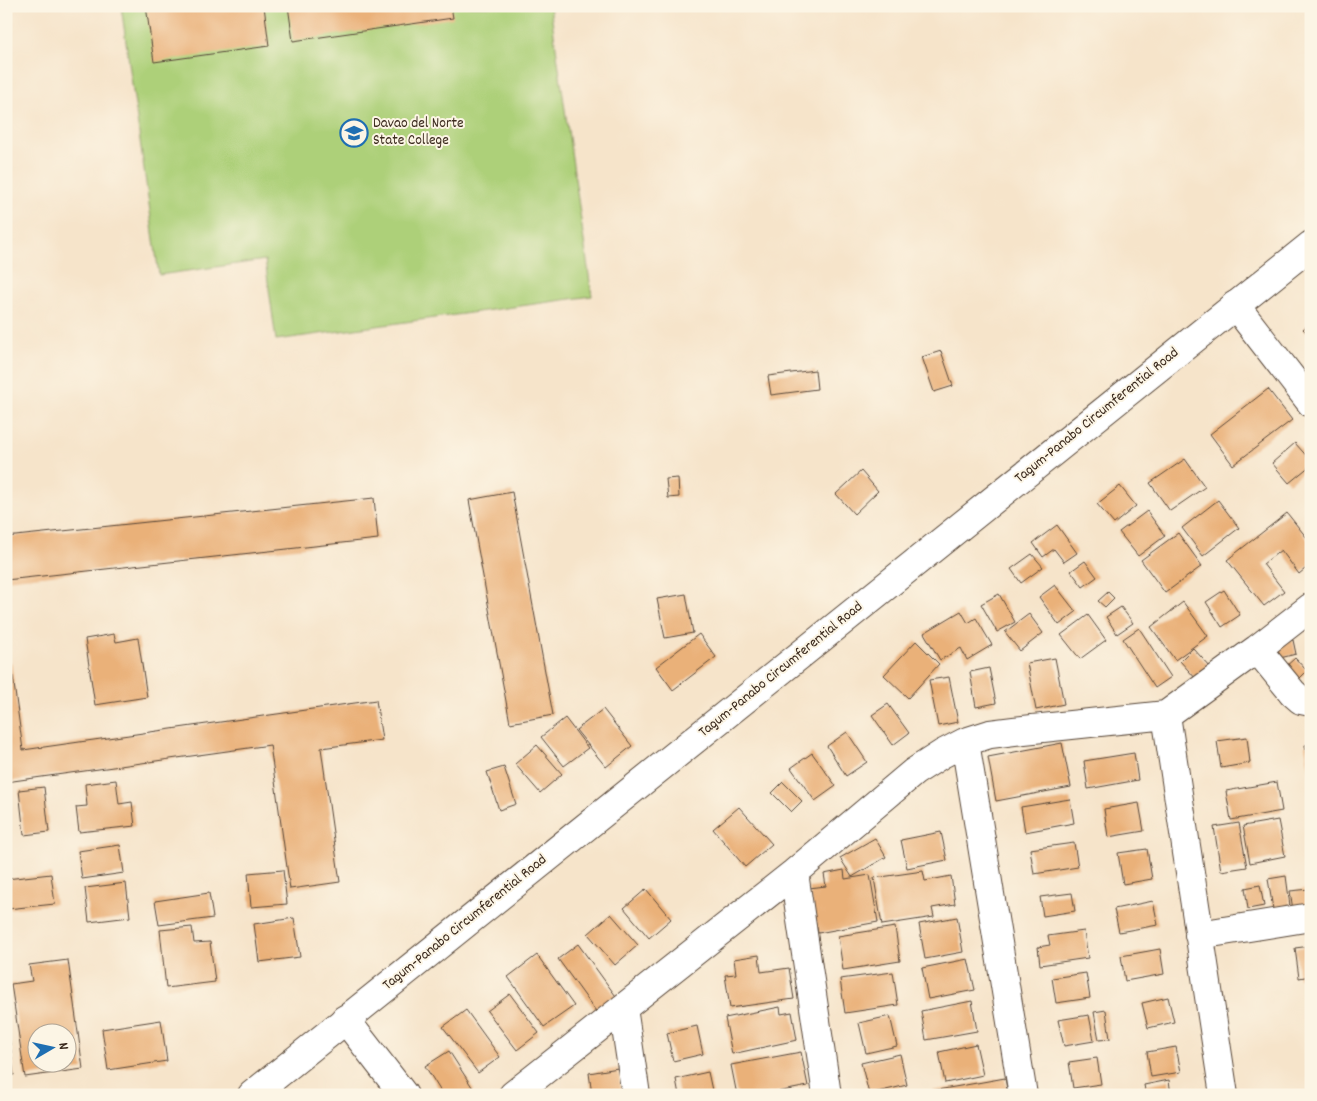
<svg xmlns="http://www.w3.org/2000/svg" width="1317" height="1101" viewBox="0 0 1317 1101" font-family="Dekko,sans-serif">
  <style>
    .green { fill: #add079; stroke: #747d4c }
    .building { fill: #eab179; fill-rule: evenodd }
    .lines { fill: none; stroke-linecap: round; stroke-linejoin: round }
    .minor-casing { stroke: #574638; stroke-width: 30 }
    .major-casing { stroke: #574638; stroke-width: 30 }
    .minor { stroke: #fff; stroke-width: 28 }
    .major { stroke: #fff; stroke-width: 28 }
    .labels { text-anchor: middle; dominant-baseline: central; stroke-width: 4; stroke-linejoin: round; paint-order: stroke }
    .poi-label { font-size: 15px; fill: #3b2a1e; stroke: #fcf5e5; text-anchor: start }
    .street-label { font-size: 15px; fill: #3b2a1e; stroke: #fcf5e5 }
  </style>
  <rect width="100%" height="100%" fill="#fcf5e5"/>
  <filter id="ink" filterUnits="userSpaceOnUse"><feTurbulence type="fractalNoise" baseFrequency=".02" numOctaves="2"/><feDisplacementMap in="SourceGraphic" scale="10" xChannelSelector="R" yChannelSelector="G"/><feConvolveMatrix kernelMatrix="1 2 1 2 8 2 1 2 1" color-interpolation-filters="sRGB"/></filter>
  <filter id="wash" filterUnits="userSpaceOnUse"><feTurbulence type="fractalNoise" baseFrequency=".0096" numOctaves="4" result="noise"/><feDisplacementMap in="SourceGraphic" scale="20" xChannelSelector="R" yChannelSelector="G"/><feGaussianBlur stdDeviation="1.12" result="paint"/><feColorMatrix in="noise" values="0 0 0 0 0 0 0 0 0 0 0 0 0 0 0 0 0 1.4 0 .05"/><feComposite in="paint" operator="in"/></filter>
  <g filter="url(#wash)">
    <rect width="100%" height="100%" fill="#f6e4ca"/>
    <path class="green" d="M121 6H550L592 296 276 340 265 260 159 275Z"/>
    <g id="blocks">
      <path class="building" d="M146 6H264L269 46 154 62Z
        M288 6H451L453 18 293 41Z
        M1311 323V337L1303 329Z
        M941 351 953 386 934 392 922 357Z
        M815 370 817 389 771 395 768 376Z
        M1268 389 1292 420 1233 465 1210 434Z
        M1295 443 1311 461V465L1289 483 1272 463Z
        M1185 459 1205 487 1170 511 1150 483Z
        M861 471 878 491 854 514 836 494Z
        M678 478 679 497 668 498 666 479Z
        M1120 486 1136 506 1114 524 1097 504Z
        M512 492 553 715 510 723 469 500Z
        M374 498 378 539 6 580V537Z
        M1218 500 1239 528 1203 556 1182 528Z
        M1147 511 1165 536 1138 556 1119 532Z
        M1287 513 1311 543V564L1299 574 1281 550 1263 564 1284 591 1264 606 1227 560Z
        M1057 525 1077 553 1064 562 1054 549 1043 557 1033 543Z
        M1178 533 1202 566 1165 593 1141 560Z
        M1032 554 1043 567 1021 583 1011 569Z
        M1085 561 1097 577 1083 587 1071 571Z
        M1055 585 1076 612 1059 625 1039 597Z
        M1224 590 1240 615 1222 627 1206 602Z
        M1108 592 1114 598 1105 607 1098 601Z
        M686 594 693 633 665 638 657 599Z
        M999 594 1015 622 997 632 981 604Z
        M1183 602 1208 636 1175 660 1151 627Z
        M1121 607 1133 623 1117 634 1106 617Z
        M961 611 968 623 976 618 992 645 967 660 961 648 940 660 924 633Z
        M1029 614 1043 633 1020 651 1005 632Z
        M1088 615 1106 640 1080 659 1061 635Z
        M1139 628 1171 677 1155 688 1123 639Z
        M114 634 116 642 138 638 147 697 95 705 85 639Z
        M699 634 716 657 673 690 656 667Z
        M1293 640 1296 654 1280 658 1276 643Z
        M916 641 939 664 908 698 884 675Z
        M1193 648 1211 668 1197 680 1180 661Z
        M1055 658 1064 704 1036 710 1027 663Z
        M1295 658 1307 671 1297 681 1284 668Z
        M11 662 23 750 376 700 382 740 321 748 340 882 290 889 270 745 6 782V663Z
        M989 668 996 703 976 707 970 672Z
        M949 677 958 722 938 726 929 680Z
        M888 704 909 733 893 745 872 715Z
        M603 709 632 746 606 767 576 730Z
        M565 718 588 748 564 766 541 737Z
        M847 732 867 762 846 776 827 746Z
        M1247 737 1250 763 1221 768 1217 741Z
        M1062 743 1071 787 996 801 988 757Z
        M1311 744V776H1310L1305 745Z
        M537 745 562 774 540 793 515 764Z
        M812 753 836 786 815 801 791 768Z
        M1134 753 1138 780 1088 789 1084 761Z
        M504 767 516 804 499 810 487 772Z
        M116 780 119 804 132 802 135 826 79 832 76 807 87 806 85 784Z
        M783 782 802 801 791 812 772 793Z
        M1277 782 1282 811 1231 820 1226 791Z
        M44 787 49 832 24 835 19 790Z
        M1070 799 1074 823 1025 832 1021 807Z
        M1139 803 1144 831 1108 837 1104 809Z
        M739 807 772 844 745 867 713 829Z
        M1278 820 1285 856 1250 863 1243 826Z
        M1239 823 1247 867 1221 871 1214 827Z
        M941 832 947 860 907 868 901 840Z
        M875 838 886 857 852 877 840 858Z
        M1074 843 1078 867 1034 874 1030 849Z
        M120 845 124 873 82 879 78 851Z
        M1147 849 1152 879 1123 884 1118 853Z
        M283 870 287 904 251 907 248 873Z
        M844 870 845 879 870 875 878 922 818 933 809 888 826 886 824 874Z
        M923 871 925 881 951 876 955 904 932 908 934 917 882 925 874 878Z
        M51 874 55 904 7 909 6 879Z
        M1286 876 1290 906 1273 909 1268 879Z
        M126 883 130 917 89 922 85 888Z
        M1260 885 1264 906 1248 909 1245 888Z
        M646 889 671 919 649 938 624 908Z
        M1310 889 1311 908 1293 910 1290 891Z
        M209 893 213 918 159 925 155 901Z
        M1072 893 1075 911 1043 916 1040 897Z
        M1153 901 1158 925 1119 932 1114 909Z
        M611 914 638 945 615 965 588 934Z
        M957 917 963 952 925 959 919 924Z
        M294 918 300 957 259 962 254 924Z
        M192 927 194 943 210 942 215 982 166 988 160 930Z
        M895 927 900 961 843 970 838 936Z
        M1084 931 1088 958 1040 965 1038 947 1050 945 1048 936Z
        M578 944 618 999 598 1014 558 959Z
        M1311 946V976L1299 978 1295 948Z
        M1160 949 1164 974 1125 981 1121 956Z
        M537 955 574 1006 544 1027 508 977Z
        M759 955 761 972 789 968 794 999 730 1008 725 975 736 974 734 959Z
        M968 959 975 990 928 999 922 968Z
        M68 960 83 1069 25 1077 11 984 32 981 29 965ZM38 1034H68V1064H38Z
        M893 972 898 1005 845 1013 840 979Z
        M1086 973 1090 998 1056 1003 1052 978Z
        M510 994 539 1033 517 1050 487 1011Z
        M1168 997 1174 1022 1148 1028 1142 1003Z
        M972 1001 977 1031 926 1040 921 1011Z
        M780 1007 781 1014 792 1012 797 1040 732 1054 725 1018Z
        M466 1010 500 1057 478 1073 443 1027Z
        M1106 1010 1110 1039 1099 1040 1094 1012Z
        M1089 1015 1094 1041 1064 1046 1058 1020Z
        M890 1016 897 1046 866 1053 859 1023Z
        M161 1020 167 1061 108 1070 102 1029Z
        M6 1021H7L14 1075 6 1076Z
        M697 1026 703 1054 673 1061 667 1033Z
        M976 1044 983 1075 945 1083 939 1052Z
        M1176 1047 1181 1072 1151 1077 1147 1052Z
        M449 1051 474 1090 467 1095H443L425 1066Z
        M801 1052 808 1086 762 1095H737L731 1065Z
        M900 1054 907 1085 869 1094 861 1063Z
        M1097 1058 1101 1084 1073 1088 1069 1062Z
        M618 1068 622 1095H592L589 1073Z
        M708 1072 713 1095H679L676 1079Z
        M1005 1078 1008 1095H932V1091Z
        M1169 1080 1171 1095H1146L1144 1085Z"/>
    </g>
  </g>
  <g filter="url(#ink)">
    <use href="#blocks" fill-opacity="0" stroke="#574638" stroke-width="1"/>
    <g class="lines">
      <g class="minor-casing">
        <path id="minor" d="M1235 305 1311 403
          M1257 649 1293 693 1301 700 1311 702
          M1166 715 1224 1095
          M965 742 1023 1095
          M794 873 827 1095
          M1199 935 1311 917
          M623 1008 636 1095
          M345 1019 404 1095
          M513 1095 794 873 914 772 942 754 965 742 990 734 1014 731 1166 715 1257 649 1311 607"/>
      </g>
      <g class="major-casing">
        <path id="major" d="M252 1095 1311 245"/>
      </g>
      <use href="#minor" class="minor"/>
      <use href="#major" class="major"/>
    </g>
  </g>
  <defs>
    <g id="university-ring" transform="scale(1.4375)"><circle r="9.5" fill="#fcf5e5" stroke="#1f6fb2" stroke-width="1.5"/><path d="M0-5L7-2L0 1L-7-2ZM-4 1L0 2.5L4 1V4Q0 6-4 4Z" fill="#1f6fb2"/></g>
  </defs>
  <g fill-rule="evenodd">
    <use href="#university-ring" x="354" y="133"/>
  </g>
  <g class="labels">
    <g class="poi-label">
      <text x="373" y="124">Davao del Norte<tspan x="373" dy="17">State College</tspan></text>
    </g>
    <g class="street-label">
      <text transform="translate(1097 416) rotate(-39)">Tagum-Panabo Circumferential Road</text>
      <text transform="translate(781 670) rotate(-39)">Tagum-Panabo Circumferential Road</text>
      <text transform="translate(465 923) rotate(-39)">Tagum-Panabo Circumferential Road</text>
    </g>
  </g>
  <rect width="1317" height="1101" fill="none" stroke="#fcf5e5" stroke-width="25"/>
  <g transform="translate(52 1048) rotate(81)"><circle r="24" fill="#fcf5e5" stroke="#afa495"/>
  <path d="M0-4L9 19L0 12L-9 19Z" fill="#1f6fb2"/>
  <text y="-8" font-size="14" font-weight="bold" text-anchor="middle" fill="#3b2a1e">N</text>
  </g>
</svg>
